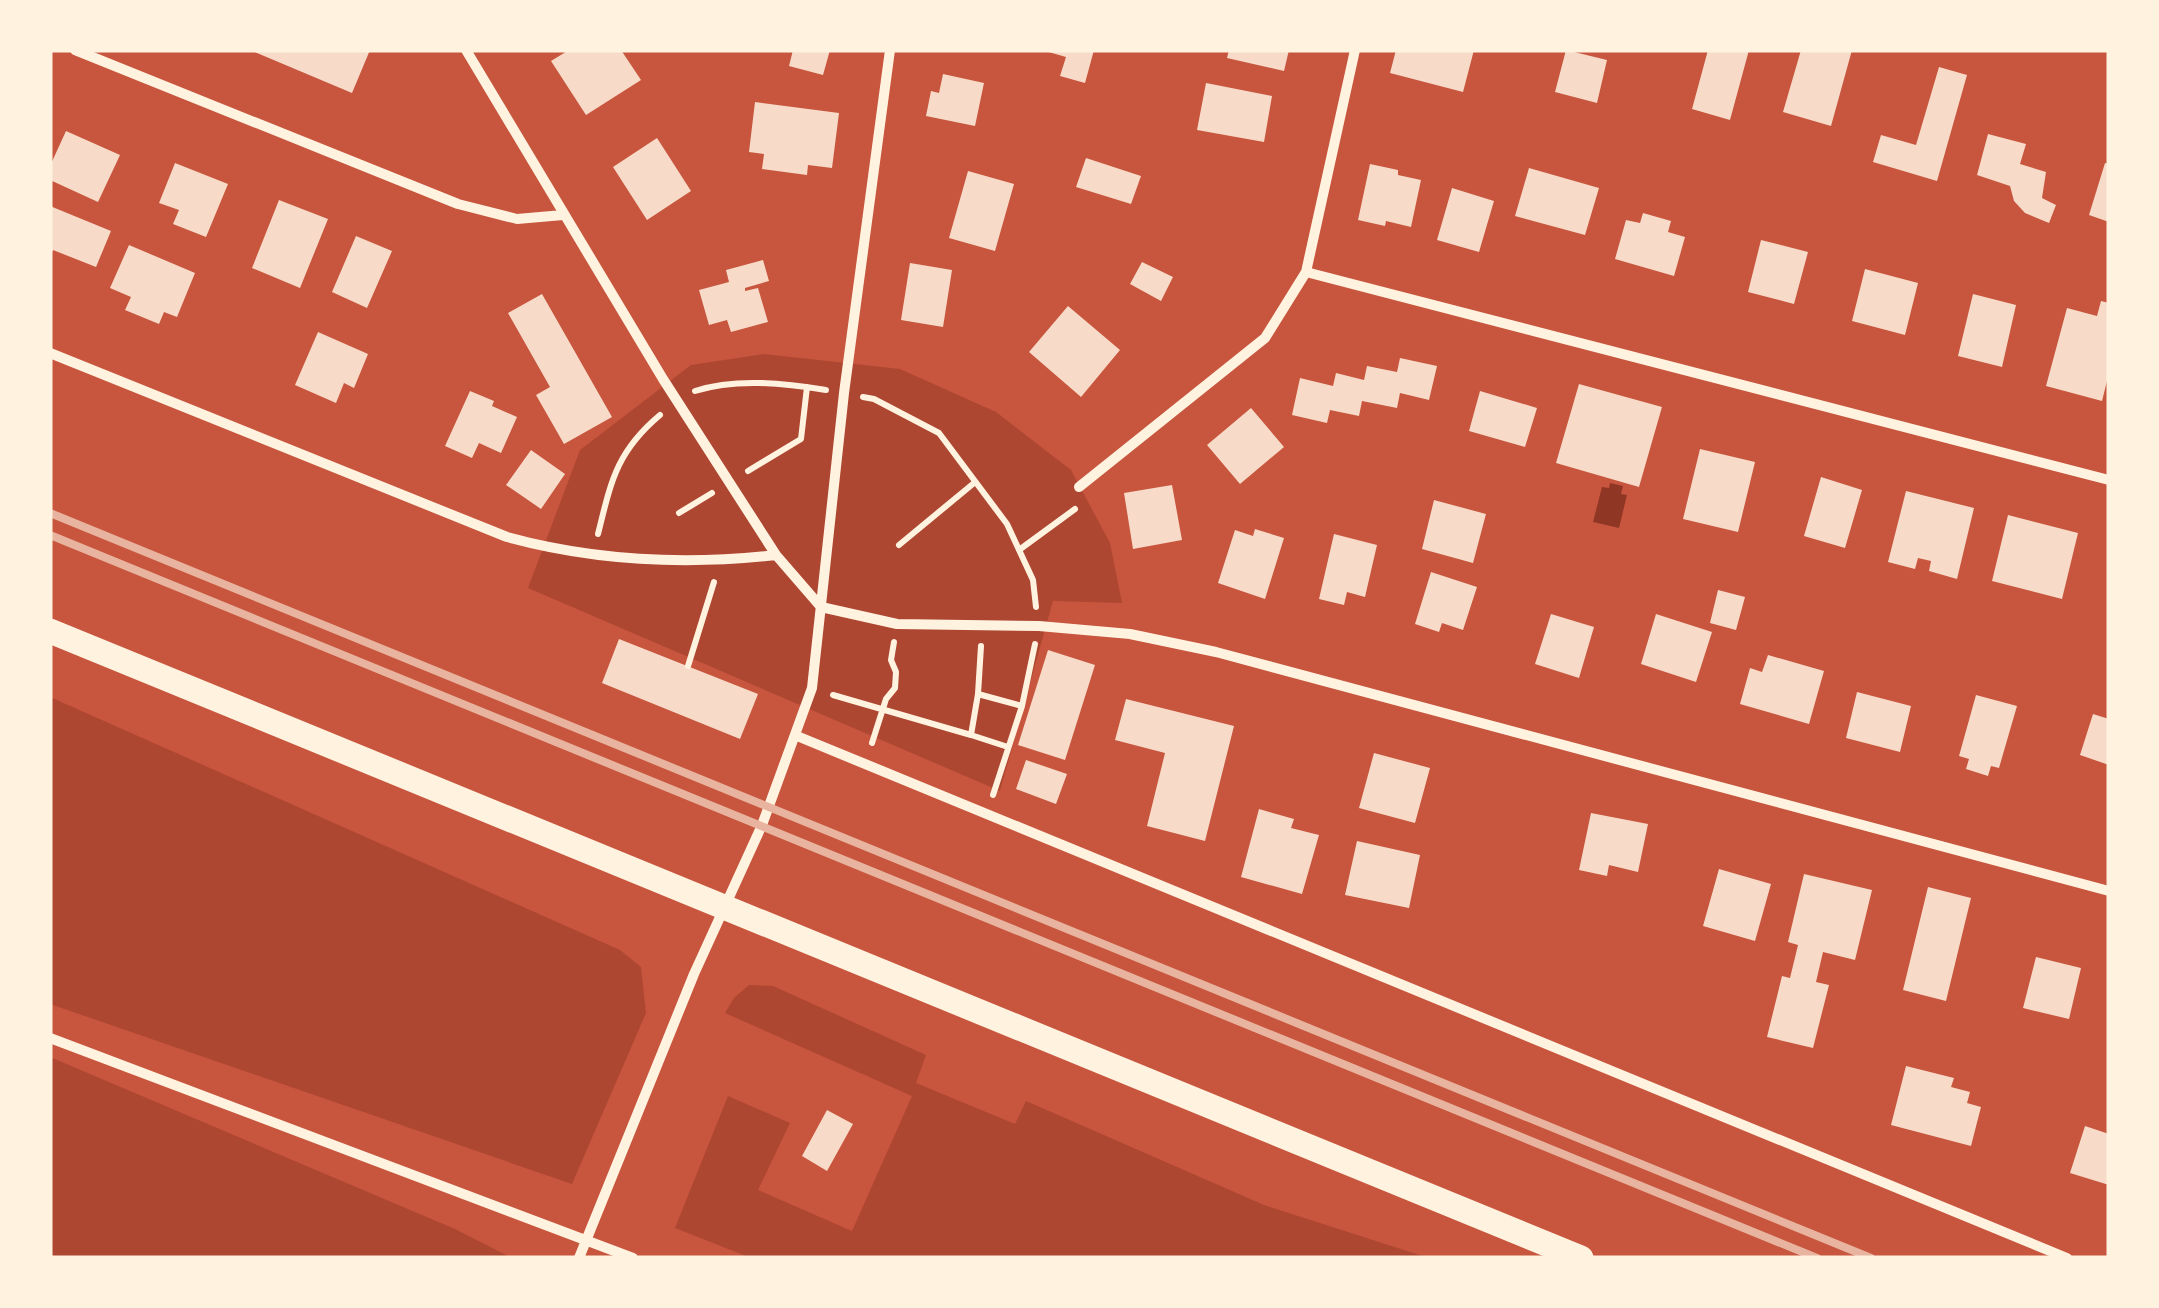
<svg xmlns="http://www.w3.org/2000/svg" width="2159" height="1308" viewBox="0 0 2159 1308" font-family="Quicksand,sans-serif">
  <style>
    .green { fill: #ae4732 }
    .water { fill: #8f3625 }
    .building { fill: #f7dbc8 }
    .lines { fill: none; stroke-linecap: round; stroke-linejoin: round }
    .path { stroke: #fff3e0; stroke-width: 6 }
    .minor { stroke: #fff3e0; stroke-width: 10 }
    .primary { stroke: #fff3e0; stroke-width: 25 }
    .rail { stroke: #e9b49f; stroke-width: 8 }
  </style>
  <rect width="100%" height="100%" fill="#c8553d"/>
  <path class="green" d="M764 354 900 369 996 412 1071 470 1110 543 1122 603 1053 601 1000 791 528 588 580 450 691 365Z
    M50 697 620 950 641 967 646 1013 572 1184 50 1004Z
    M749 985 773 986 926 1055 916 1083 1015 1124 1026 1101 1264 1205 1429 1258H751L675 1228 728 1096 790 1123 758 1190 852 1231 912 1096 725 1013 734 998Z
    M50 1057 455 1229 512 1258H60L50 1254Z"/>
  <path class="water" d="M1610 483 1623 486 1621 494 1627 495 1619 528 1593 522 1602 487 1609 488Z"/>
  <path class="building" d="M250 50H370L352 93Z
    M569 50H621L641 80 586 115 551 61Z
    M793 50H830L823 75 789 66Z
    M1094 50 1085 83 1060 76 1066 57 1045 51Z
    M1229 50H1289L1284 71 1227 58Z
    M1396 50H1474L1463 92 1390 73Z
    M1566 50 1607 60 1597 103 1555 92Z
    M1708 50H1749L1730 120 1692 109Z
    M1801 50H1852L1831 126 1783 112Z
    M1939 67 1967 75 1937 181 1873 162 1881 135 1916 145Z
    M943 74 984 83 975 126 926 116 931 91 939 93Z
    M1206 83 1272 96 1264 142 1197 130Z
    M755 102 839 113 832 168 808 165 807 175 762 169 764 154 749 152Z
    M66 131 120 155 98 202 50 180V166Z
    M1988 134 2026 144 2020 164 2046 172 2042 198 2056 205 2049 223 2025 213 2014 201 2010 186 1977 175Z
    M657 138 691 191 647 220 613 167Z
    M1086 158 1141 176 1131 204 1076 187Z
    M175 163 228 184 206 237 173 224 179 210 159 203Z
    M2105 163 2109 164V222L2089 215Z
    M1370 164 1398 170V175L1421 180 1411 227 1386 221 1385 226 1358 220Z
    M1529 168 1599 188 1585 235 1515 216Z
    M968 171 1014 184 995 251 949 238Z
    M1452 188 1494 201 1479 252 1437 240Z
    M279 200 328 219 300 288 252 268Z
    M50 206 111 231 96 267 53 250 50 257Z
    M1643 213 1671 221 1668 232 1685 237 1674 276 1615 259 1626 220 1640 223Z
    M356 236 392 251 367 308 332 292Z
    M1761 240 1808 252 1794 304 1748 292Z
    M129 245 195 273 177 317 164 312 159 324 125 310 131 297 110 288Z
    M763 260 769 281 745 288V291L758 288 768 322 731 332 727 320 709 325 699 290 729 282 726 270Z
    M1142 262 1173 277 1161 301 1130 284Z
    M910 263 952 270 943 327 901 320Z
    M1865 269 1918 283 1905 335 1852 321Z
    M542 294 612 417 564 444 536 395 550 387 508 313Z
    M1973 294 2016 305 2002 367 1958 356Z
    M2101 301 2109 303V373L2102 401 2046 386 2067 308 2097 316Z
    M1068 306 1120 350 1081 397 1029 352Z
    M318 332 368 354 354 388 344 383 336 403 295 385Z
    M1400 358 1437 366 1429 400 1400 393 1397 408 1362 401 1359 416 1330 410 1327 423 1292 415 1300 378 1333 386 1336 373 1364 380 1367 366 1397 372Z
    M1579 384 1662 407 1639 487 1556 463Z
    M470 391 494 401 492 406 517 417 501 453 479 443 472 458 445 446Z
    M1480 391 1537 408 1525 447 1469 431Z
    M1251 408 1284 447 1240 484 1207 445Z
    M1700 449 1755 462 1738 532 1683 519Z
    M531 450 565 474 541 509 506 485Z
    M1821 477 1862 490 1845 548 1804 536Z
    M1172 485 1182 540 1133 549 1124 493Z
    M1906 491 1974 508 1957 579 1929 571 1931 561 1918 558 1915 569 1888 562Z
    M1434 500 1486 514 1473 563 1422 549Z
    M2008 515 2078 533 2062 599 1992 581Z
    M1255 529 1284 538 1265 599 1218 583 1235 530 1253 536Z
    M1334 534 1377 545 1365 597 1347 592 1344 605 1319 599Z
    M1431 572 1477 587 1463 630 1442 623 1439 632 1415 624Z
    M1718 590 1745 597 1736 630 1710 623Z
    M1551 614 1594 627 1579 678 1535 664Z
    M1656 614 1712 632 1696 682 1641 664Z
    M619 639 758 694 740 739 602 683Z
    M1048 650 1095 665 1065 760 1018 745Z
    M1768 655 1824 671 1809 724 1740 704 1750 668 1762 672Z
    M1857 692 1911 706 1900 752 1846 738Z
    M1976 695 2017 706 1999 768 1991 766 1988 776 1966 769 1969 759 1959 756Z
    M1126 699 1234 726 1205 841 1147 826 1165 753 1115 740Z
    M2093 714 2109 719V765L2080 755Z
    M1374 753 1430 768 1415 823 1359 808Z
    M1026 760 1067 774 1056 804 1016 789Z
    M1259 809 1294 819 1291 828 1319 835 1302 894 1241 877Z
    M1591 813 1648 824 1638 872 1609 865 1607 876 1579 870Z
    M1357 841 1420 855 1409 908 1345 895Z
    M1719 869 1771 884 1755 941 1703 926Z
    M1804 874 1872 890 1855 960 1823 952 1816 982 1829 985 1813 1048 1767 1037 1782 976 1790 978 1798 945 1788 942Z
    M1928 887 1971 898 1946 1001 1903 990Z
    M2036 957 2081 968 2069 1019 2023 1008Z
    M1906 1066 1954 1078 1951 1087 1970 1092 1967 1103 1981 1107 1971 1146 1891 1125Z
    M827 1110 853 1124 827 1171 802 1156Z
    M2085 1126 2109 1134V1185L2070 1173Z"/>
  <g class="lines">
    <path class="path" d="M695 391C735 378 784 383 826 390
      M863 397 874 399 939 433 1007 524 1033 580 1036 607
      M748 471 801 439 807 387
      M679 513 712 493
      M598 534C611 482 616 452 660 415
      M899 545 974 483
      M1019 550 1075 509
      M981 646 978 694 1022 706
      M688 666 714 582
      M978 694 971 735 1008 747
      M833 695 971 735
      M872 743 886 699 895 688 896 672 891 660 894 642
      M993 795 1022 706 1035 644"/>
    <path class="minor" d="M75 50 458 204 517 219 563 215
      M466 50 663 379 776 555 821 607
      M1306 272 2109 480
      M50 353 507 537C595 561 686 565 776 555
      M1079 487 1265 338 1306 272 1355 50
      M821 607 897 624 1039 626 1130 634 1216 652 2109 891
      M797 736 2067 1258
      M50 1038 633 1258
      M579 1258 694 974 762 825 812 688 844 393 890 50"/>
    <path class="primary" d="M50 631 1581 1258"/>
    <path class="rail" d="M50 513 1871 1258
      M50 535 1817 1258"/>
  </g>
  <rect width="2159" height="1308" fill="none" stroke="#fff3e0" stroke-width="105"/>
</svg>
